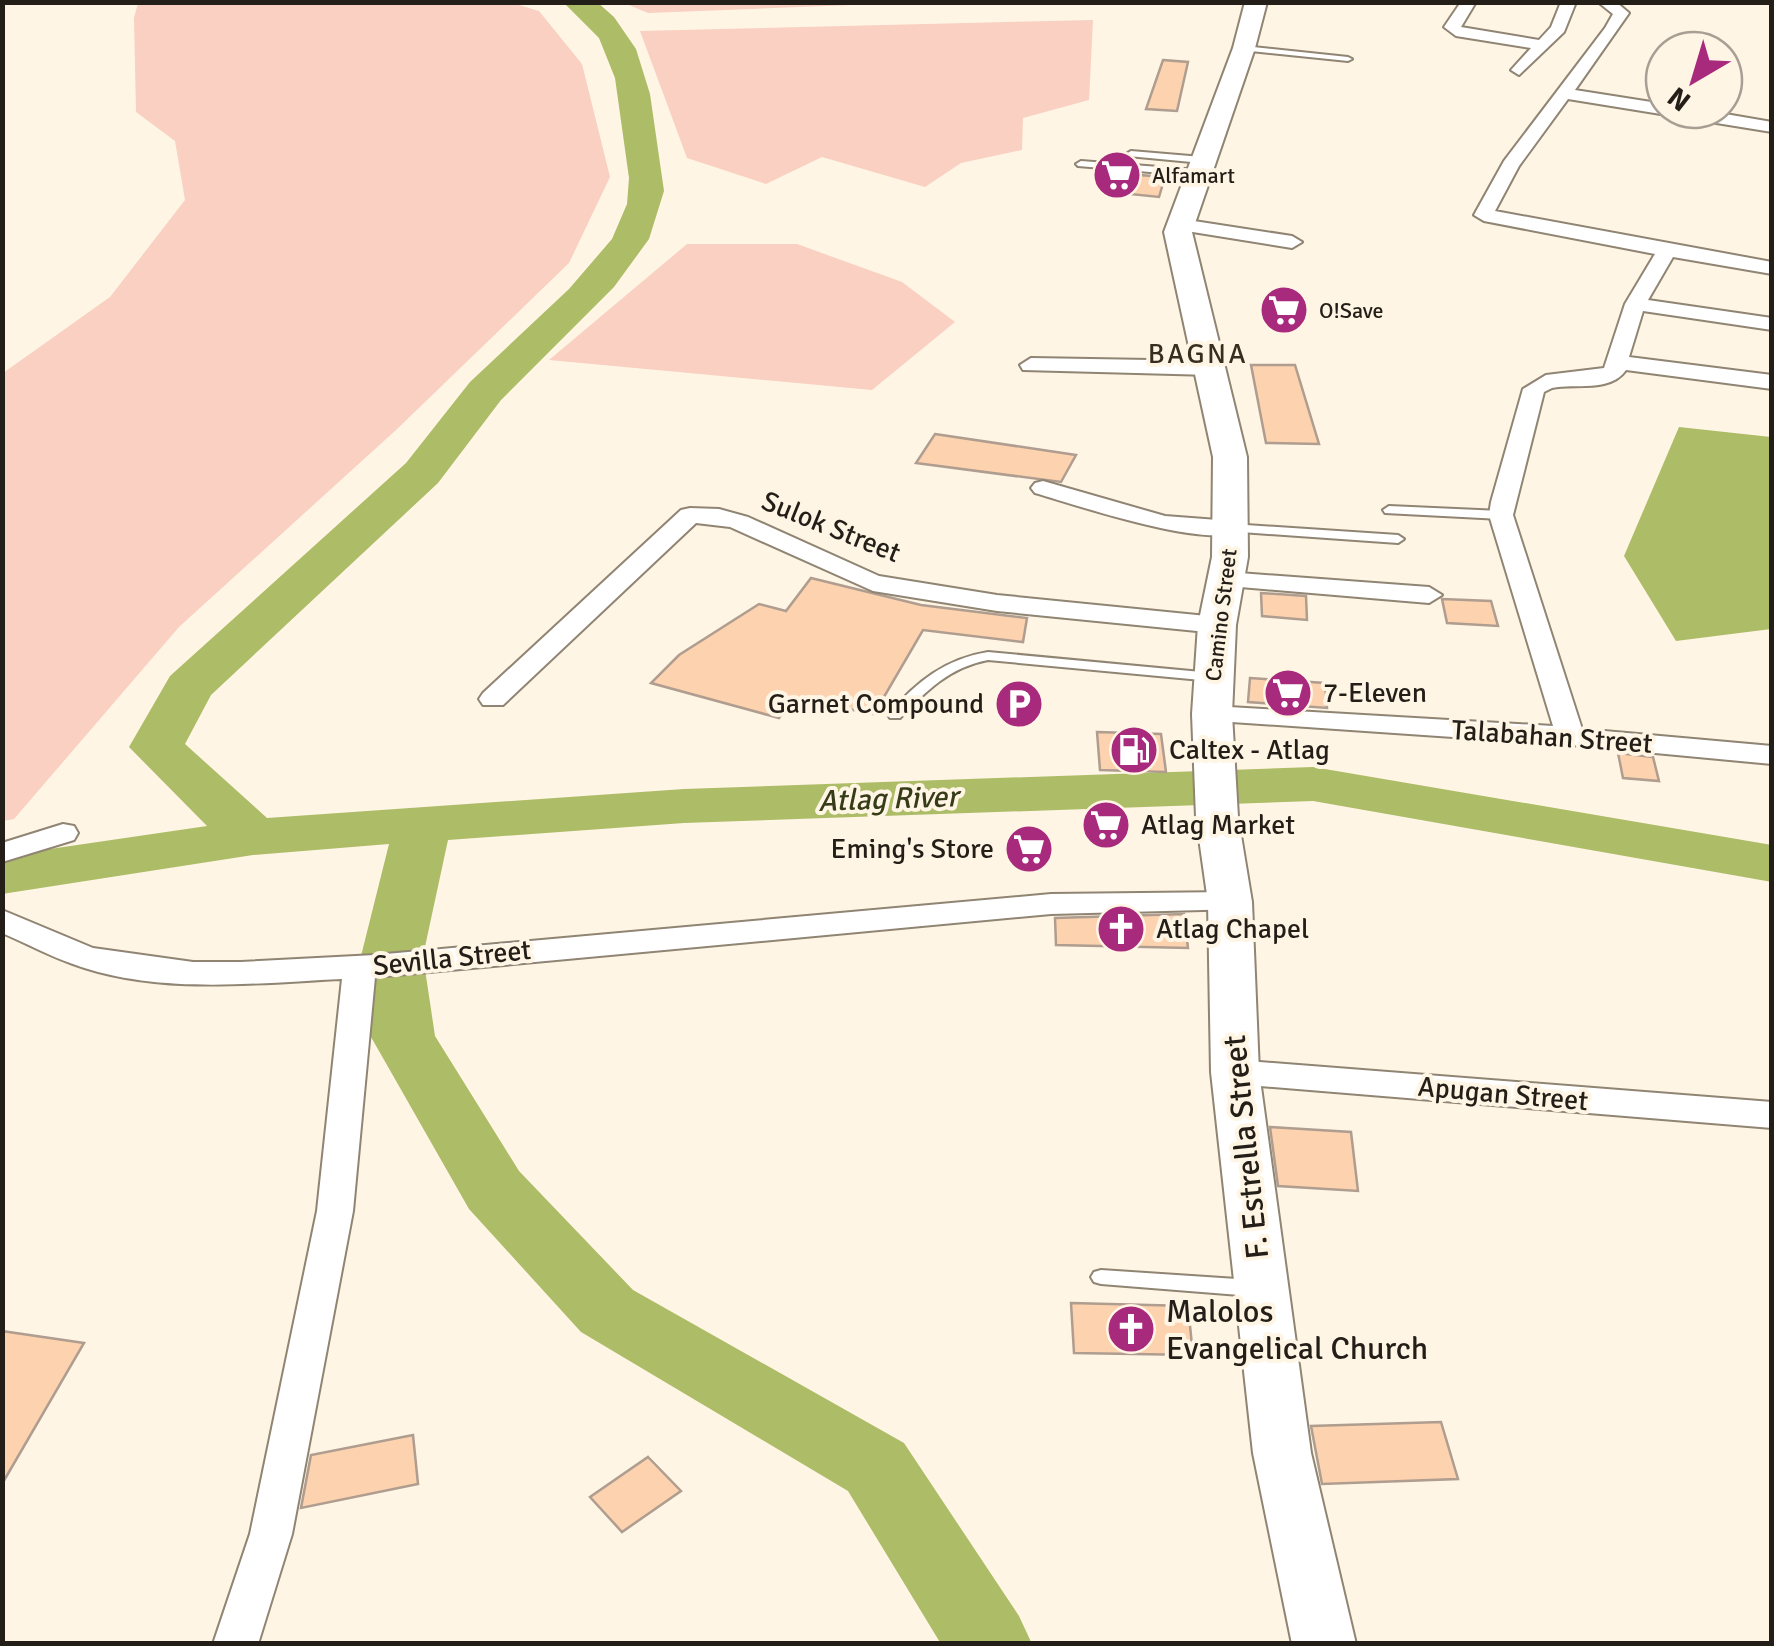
<svg xmlns="http://www.w3.org/2000/svg" width="1774" height="1646" viewBox="0 0 1774 1646" font-family="Signika,sans-serif">
  <style>
    .green { fill: #f9d0c1 }
    .water { fill: #adbc67 }
    .lines { fill: none; stroke-linecap: round; stroke-linejoin: round }
    .river { fill: #adbc67; fill-rule: evenodd }
    .building { fill: #fdd2af; stroke: #af9d8f; stroke-width: 2.5 }
    .lane-casing { stroke: #908473; stroke-width: 4 }
    .street-casing { stroke: #908473; stroke-width: 4 }
    .secondary-casing { stroke: #908473; stroke-width: 4 }
    .lane { fill: #fff; fill-rule: evenodd }
    .street { fill: #fff; fill-rule: evenodd }
    .secondary { fill: #fff; fill-rule: evenodd }
    .labels { text-anchor: middle; dominant-baseline: central; stroke-width: 8; stroke-linejoin: round; paint-order: stroke }
    .far-poi-label { font-size: 22px; fill: #231e17; stroke: #fff5e5; text-anchor: start }
    .far-street-label { font-size: 22px; fill: #231e17; stroke: #fff5e5 }
    .far-quarter-label { font-size: 28px; letter-spacing: 2.5px; fill: #382e1f; stroke: #fff5e5 }
    .street-label { font-size: 28px; fill: #231e17; stroke: #fff5e5 }
    .poi-label { font-size: 28px; fill: #231e17; stroke: #fff5e5; text-anchor: start }
    .water-label { font-size: 30px; font-style: italic; fill: #363c17; stroke: #fff5e5 }
    .near-street-label { font-size: 32px; fill: #231e17; stroke: #fff5e5 }
    .near-poi-label { font-size: 32px; fill: #231e17; stroke: #fff5e5; text-anchor: start }
  </style>
  <rect width="100%" height="100%" fill="#fff5e5"/>
  <path class="green" d="M138 3 509 2 539 11 582 64 610 177 569 263 396 430 179 627 14 819 3 821V373L110 297 185 200 175 141 136 112 134 18Z
    M624 3H903L648 13Z
    M1093 20 1089 100 1023 118 1022 150 961 163 925 187 822 157 766 184 687 158 640 31Z
    M687 244H797L902 282 955 322 872 390 549 360Z"/>
  <path class="water" d="M1679 427 1771 437V629L1676 641 1624 556Z"/>
  <g class="lines">
    <path class="river" d="M563 2H597L614 17 636 49 650 94 664 191 649 239 614 287 501 400 438 483 211 695 185 744 267 818 684 789 1313 767 1772 845V882L1313 801 684 823 448 840 423 956 435 1036 519 1171 633 1290 904 1443 1019 1616 1032 1644H941L848 1491 581 1332 469 1209 371 1037 361 956 389 844 253 855 2 894V856L207 826 129 747 170 676 406 463 470 382 569 289 612 239 627 204 629 178 615 78 599 38Z"/>
  </g>
  <path class="building" d="M1163 60 1188 62 1177 111 1146 109Z
    M1126 174 1165 177 1159 197 1120 193Z
    M1251 365H1295L1319 444 1266 443Z
    M935 434 1076 455 1061 482 916 463Z
    M811 578 921 605 1027 618 1023 642 923 630 874 714 792 698 779 718 651 683 679 655 759 604 786 611Z
    M1261 593 1306 596 1307 620 1262 616Z
    M1442 599 1491 601 1498 626 1447 623Z
    M1250 678 1325 683 1327 708 1248 702Z
    M1097 732 1161 734 1166 772 1100 770Z
    M1618 753 1653 757 1659 781 1623 778Z
    M1184 914 1188 948 1056 945 1055 918Z
    M1270 1127 1351 1132 1358 1191 1278 1186Z
    M1071 1303 1188 1306 1193 1355 1074 1353Z
    M2 1331 84 1343 2 1484Z
    M1441 1422 1458 1479 1322 1484 1311 1426Z
    M413 1435 418 1484 301 1508 311 1455Z
    M648 1457 681 1491 622 1532 590 1497Z"/>
  <g class="lines">
    <g class="lane-casing">
      <path id="lane" d="M1244 46 1348 57 1352 59 1348 61 1241 50 1240 48Z
        M1131 151 1202 157 1207 160 1202 163 1128 156 1126 154Z
        M1081 161 1198 170 1203 173 1198 176 1078 166 1076 164Z
        M1389 506 1501 511 1507 515 1501 519 1385 513 1383 510Z
        M1231 524 1398 535 1404 539 1398 543 1227 531V525Z
        M988 652 1212 673 1219 677 1212 681 988 660C950 667 926 691 900 718H890L888 715C916 682 945 659 988 652Z
        M1101 1270 1252 1280 1259 1283 1262 1288 1259 1293 1252 1296 1101 1284 1094 1282 1091 1277 1094 1272Z"/>
    </g>
    <g class="street-casing">
      <path id="street" d="M1461 2H1476L1461 27 1539 40 1551 27 1561 2H1576L1564 32 1519 75 1511 70 1531 48 1456 36 1444 27Z
        M1598 2H1616L1629 13 1575 90 1664 104V110H1702L1772 122V132L1568 99 1519 166 1495 211 1772 262V274L1673 257 1648 300 1772 318V330L1643 311 1629 357 1772 375V389L1626 370C1610 393 1575 383 1552 388L1544 392 1513 515 1582 729 1772 746V764L1570 745 1202 720 1198 714 1202 708 1212 706 1553 726 1489 515 1491 502 1523 389 1546 375 1604 368 1625 304 1655 254 1484 221 1474 215 1504 161 1605 28 1613 14Z
        M1181 219 1292 236 1302 242 1292 248 1174 229 1171 225Z
        M1031 358 1211 361 1222 368 1211 375 1023 370 1020 365Z
        M1043 481 1165 516 1231 521 1243 528C1219 554 1070 503 1035 493L1031 488 1035 483Z
        M690 508 719 509 748 517 879 576 997 595 1217 617 1230 625 1217 633 997 611 873 591 730 527 696 523 503 705H483L479 699 483 693 681 510Z
        M1226 572 1429 587 1442 595 1429 603 1217 585 1213 580Z
        M63 824 74 826 78 833 74 840 2 862V843Z
        M1230 892 1241 895 1246 902 1241 909 1051 914 375 977 353 1211 292 1534 258 1644H213L250 1534 317 1211 342 979C255 983 157 995 73 964 49 956 26 943 2 933V910L93 948 193 962H241L375 955 1051 894Z
        M1235 1060 1772 1102V1128L1235 1084 1223 1081 1218 1072 1223 1063Z"/>
    </g>
    <g class="secondary-casing">
      <path id="secondary" d="M1245 2H1267L1255 48 1192 232 1247 457 1248 557 1236 625 1232 714 1238 817 1252 902 1259 1072 1311 1453 1356 1644H1292L1253 1453 1211 1072 1208 902 1196 817 1192 714 1198 625 1212 557 1213 457 1164 232 1233 48Z"/>
    </g>
    <use href="#lane" class="lane"/>
    <use href="#street" class="street"/>
    <use href="#secondary" class="secondary"/>
  </g>
  <defs>
    <g id="supermarket-disc" transform="scale(2.5)"><circle r="9.5" fill="#a82a7c" stroke="#fff5e5"/><path d="M-6-5.5h2.5l.6 2H6L4.5 2H-2.5L-4.4-4H-6ZM-1.5 3.2a1.3 1.3 0 1 0 .1 0ZM3 3.2a1.3 1.3 0 1 0 .1 0Z" fill="#fff"/></g>
    <g id="parking-disc" transform="scale(2.5)"><circle r="9.5" fill="#a82a7c" stroke="#fff5e5"/><path d="M-3.5-5.5H1a3.5 3.5 0 0 1 0 7H-1V5.5H-3.5ZM-1-3.4V-.6H.8a1.4 1.4 0 0 0 0-2.8Z" fill="#fff"/></g>
    <g id="fuel-disc" transform="scale(2.5)"><circle r="9.5" fill="#a82a7c" stroke="#fff5e5"/><path d="M-5.5-6h7V0h2V4h1.3V-2.5L3-4.5l.8-.8L6-3V5H2.5V1h-1V6h-7ZM-4.2-4.7v3.2H.2V-4.7Z" fill="#fff"/></g>
    <g id="church-disc" transform="scale(2.5)"><circle r="9.5" fill="#a82a7c" stroke="#fff5e5"/><path d="M-1.2-6h2.4v3.5h3.3v2.4h-3.3V6h-2.4V-.1h-3.3v-2.4h3.3Z" fill="#fff"/></g>
  </defs>
  <g fill-rule="evenodd">
    <use href="#supermarket-disc" x="1117" y="175"/>
    <use href="#supermarket-disc" x="1284" y="310"/>
    <use href="#supermarket-disc" x="1288" y="693"/>
    <use href="#parking-disc" x="1019" y="704"/>
    <use href="#fuel-disc" x="1134" y="750"/>
    <use href="#supermarket-disc" x="1106" y="825"/>
    <use href="#supermarket-disc" x="1029" y="849"/>
    <use href="#church-disc" x="1121" y="929"/>
    <use href="#church-disc" x="1131" y="1329"/>
  </g>
  <g class="labels">
    <g class="far-poi-label">
      <text x="1152" y="175">Alfamart</text>
      <text x="1319" y="310">O!Save</text>
    </g>
    <g class="far-street-label">
      <text transform="translate(1221 615) rotate(-83)">Camino Street</text>
    </g>
    <g class="far-quarter-label">
      <text x="1198" y="354">BAGNA</text>
    </g>
    <g class="street-label">
      <text transform="translate(831 527) rotate(22)">Sulok Street</text>
      <text transform="translate(1552 737) rotate(4)">Talabahan Street</text>
      <text transform="translate(452 958) rotate(-6)">Sevilla Street</text>
      <text transform="translate(1503 1094) rotate(5)">Apugan Street</text>
    </g>
    <g class="poi-label">
      <text x="1323" y="693">7-Eleven</text>
      <text x="984" y="704" text-anchor="end">Garnet Compound</text>
      <text x="1169" y="750">Caltex - Atlag</text>
      <text x="1141" y="825">Atlag Market</text>
      <text x="994" y="849" text-anchor="end">Eming's Store</text>
      <text x="1156" y="929">Atlag Chapel</text>
    </g>
    <g class="water-label">
      <text transform="translate(888 799) rotate(-2)">Atlag River</text>
    </g>
    <g class="near-street-label">
      <text transform="translate(1246 1147) rotate(-96)">F. Estrella Street</text>
    </g>
    <g class="near-poi-label">
      <text x="1166" y="1311">Malolos<tspan x="1166" dy="37">Evangelical Church</tspan></text>
    </g>
  </g>
  <rect width="1774" height="1646" fill="none" stroke="#231e17" stroke-width="10"/>
  <g transform="translate(1694 80) rotate(218)"><circle r="48" fill="#fff5e5" stroke="#a79f93" stroke-width="2.5"/>
  <path d="M0-8L18 38L0 25L-18 38Z" fill="#a82a7c"/>
  <text y="-15" font-size="28" font-weight="bold" text-anchor="middle" fill="#231e17">N</text>
  </g>
</svg>
